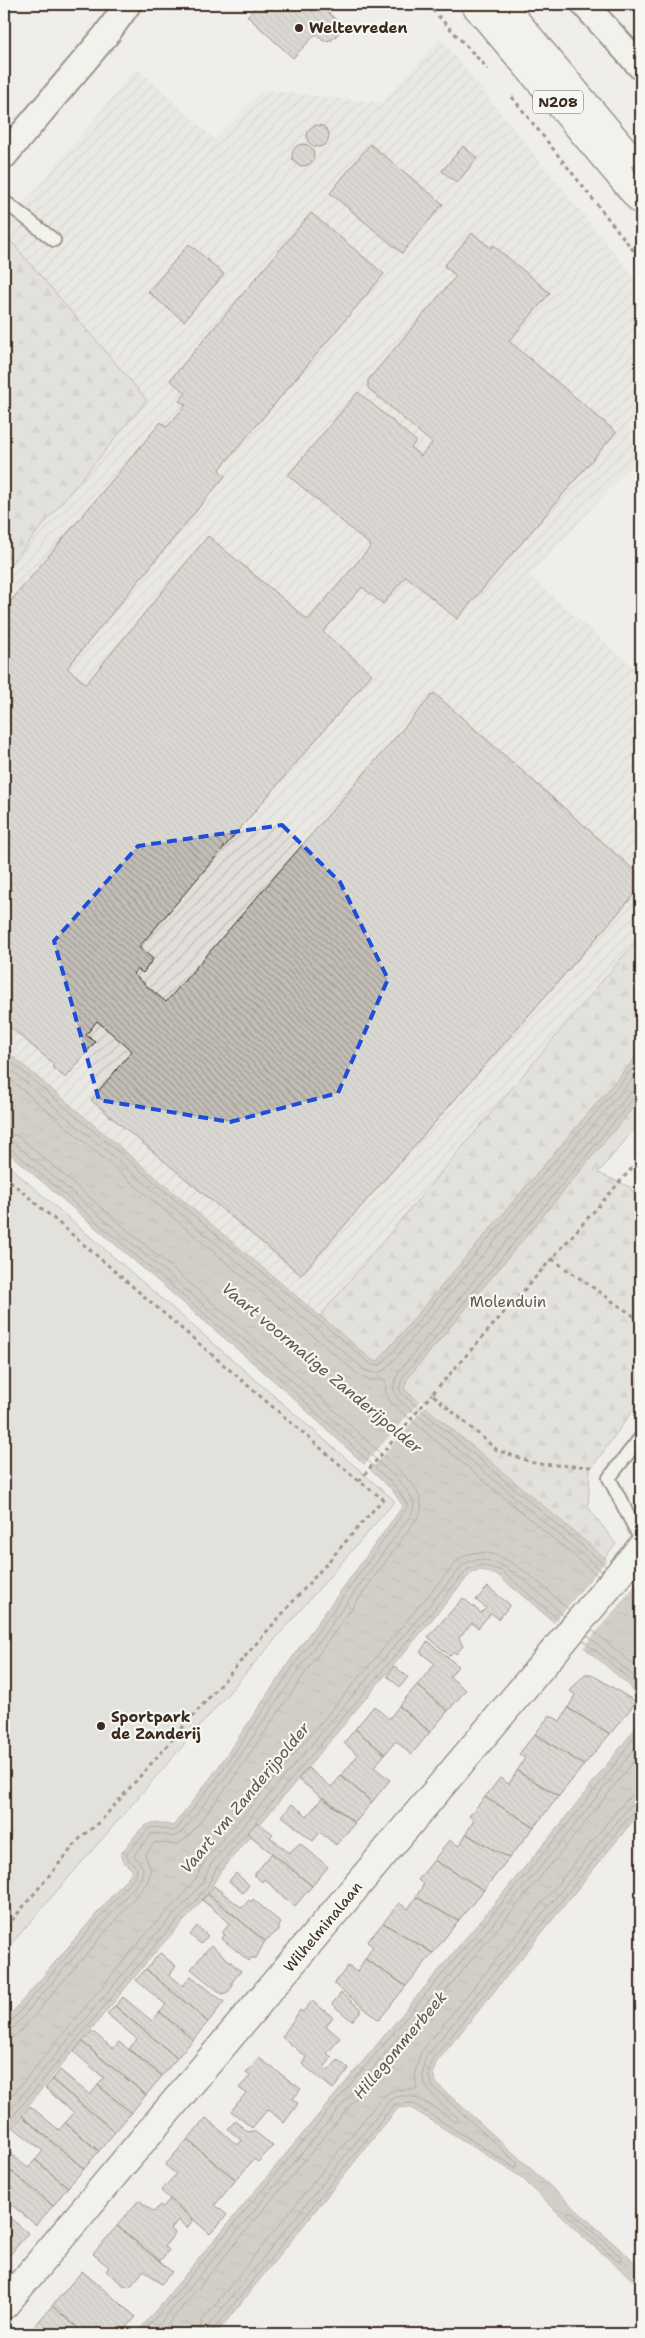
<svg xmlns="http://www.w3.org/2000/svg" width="645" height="2338" viewBox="0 0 645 2338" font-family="'Shantell Sans',sans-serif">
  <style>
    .industrial { fill: url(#industrial-furrows) }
    .green { fill: #d4d1cc; stroke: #887e75 }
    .forest { fill: url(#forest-firs); stroke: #887e75 }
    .water { fill: url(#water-ripples); stroke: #81766d }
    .pier { fill: #efeeea }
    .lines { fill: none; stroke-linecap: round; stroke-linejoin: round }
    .shore { stroke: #695c52; stroke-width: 1 }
    .building { fill: url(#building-back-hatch); stroke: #3b2a1e }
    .service-casing { stroke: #3b2a1e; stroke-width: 16 }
    .minor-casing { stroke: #3b2a1e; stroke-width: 29 }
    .secondary-casing { stroke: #3b2a1e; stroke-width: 31 }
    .primary-casing { stroke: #3b2a1e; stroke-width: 31 }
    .path { stroke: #3b2a1e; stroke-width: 3; stroke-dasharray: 4 4; stroke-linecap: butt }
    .service { stroke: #f6f6f2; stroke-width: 12 }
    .minor { stroke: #f6f6f2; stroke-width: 25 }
    .secondary { stroke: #f6f6f2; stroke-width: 28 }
    .primary { stroke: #f6f6f2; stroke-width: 28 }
    .marked { fill: none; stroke: #1d4ed8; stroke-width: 4; stroke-dasharray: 10 6; stroke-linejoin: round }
    .poi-dot { fill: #3b2a1e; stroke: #f6f6f2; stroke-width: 2 }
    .labels { text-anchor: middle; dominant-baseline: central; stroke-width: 4.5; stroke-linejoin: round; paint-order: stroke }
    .shield { fill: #f6f6f2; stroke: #73675e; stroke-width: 1 }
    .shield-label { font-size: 14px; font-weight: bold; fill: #3b2a1e }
    .poi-label { font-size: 15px; font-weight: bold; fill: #3b2a1e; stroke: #f6f6f2; text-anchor: start }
    .park-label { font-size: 15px; fill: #61544a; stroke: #f6f6f2 }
    .street-label { font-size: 15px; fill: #3b2a1e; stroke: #f6f6f2 }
    .water-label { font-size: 16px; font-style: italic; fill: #64564c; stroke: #f6f6f2 }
  </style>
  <defs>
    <pattern id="industrial-furrows" width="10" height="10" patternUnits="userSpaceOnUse" patternTransform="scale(1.25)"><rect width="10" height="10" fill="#e2dfdb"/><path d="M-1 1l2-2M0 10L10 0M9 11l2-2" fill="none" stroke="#c3c0bc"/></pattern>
    <pattern id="forest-firs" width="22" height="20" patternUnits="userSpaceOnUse" patternTransform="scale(1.25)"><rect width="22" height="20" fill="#d4d1cc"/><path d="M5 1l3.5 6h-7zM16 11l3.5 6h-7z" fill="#b7b4af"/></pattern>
    <pattern id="water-ripples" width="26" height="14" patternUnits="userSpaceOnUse" patternTransform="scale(1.25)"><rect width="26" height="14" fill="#afa8a1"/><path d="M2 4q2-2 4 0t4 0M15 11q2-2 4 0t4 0" fill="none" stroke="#908983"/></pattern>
    <pattern id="building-back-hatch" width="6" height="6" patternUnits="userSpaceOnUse" patternTransform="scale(1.25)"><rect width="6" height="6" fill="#c2bdb7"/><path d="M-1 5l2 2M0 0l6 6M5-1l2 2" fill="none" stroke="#9f9a94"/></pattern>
  </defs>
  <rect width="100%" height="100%" fill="#efeeea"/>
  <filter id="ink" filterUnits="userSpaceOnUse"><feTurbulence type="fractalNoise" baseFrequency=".02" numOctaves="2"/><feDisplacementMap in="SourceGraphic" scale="10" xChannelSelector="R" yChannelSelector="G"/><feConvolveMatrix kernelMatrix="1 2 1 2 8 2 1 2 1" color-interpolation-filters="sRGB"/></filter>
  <g filter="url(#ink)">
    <path class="industrial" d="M441 39 641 286V408L631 422 634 463 529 576 641 674V933L320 1316 4 1049V572L147 400 4 233V227L137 68 214 139 263 90 381 103Z"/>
    <path class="green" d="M4 1162 395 1501 4 1952Z"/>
    <path class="forest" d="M4 233 147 400 4 572Z
      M641 935V1051L378 1361H372L320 1316Z
      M641 1098V1121L598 1173 630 1187 641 1205V1399L590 1470 588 1507 616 1544 604 1558 404 1389 407 1379Z"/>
    <path class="water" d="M4 1049 373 1361H378L641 1051V1098L407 1379 404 1389 641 1588V1811L436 2063 433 2074 437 2084 641 2268V2287L582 2236 521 2177 421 2114 409 2107 398 2108 216 2334H136L558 1827 634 1730C643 1711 640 1705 630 1686L499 1576 482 1570 471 1573 220 1872C204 1904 176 1928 153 1955 103 2015 53 2075 4 2135V2022L133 1871 122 1860V1852C141 1830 142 1817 173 1826L215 1772 296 1652 403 1506 392 1490 280 1386 4 1149Z"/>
    <path class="pier" d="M421 1400 427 1405 369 1472 363 1466Z
      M608 1558 638 1582 582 1649 553 1624Z"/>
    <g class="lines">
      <path class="shore" d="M4 1056 373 1366 382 1364 641 1059
        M4 1064 365 1370C372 1374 381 1374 387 1368L641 1069
        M4 1074 360 1376 369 1380H385L386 1393 391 1403 598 1576
        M4 1132 18 1136 293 1372 406 1477C416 1489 427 1502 418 1517L312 1663 230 1783 188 1837 176 1845 155 1842 145 1855 151 1870 147 1883 20 2032 13 2037 4 2039
        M4 1139 13 1142 288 1377 400 1482C407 1492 418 1501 412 1513L306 1659 224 1779 182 1832 173 1837 156 1833 152 1834 134 1855 143 1868 141 1879 14 2027 4 2031
        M4 1146 9 1147 284 1382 396 1487 408 1506 301 1655 219 1775 177 1829 172 1831 156 1827 149 1828 127 1854V1858L137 1868 136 1875 10 2023 4 2025
        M606 1566 401 1393 399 1388 404 1375 635 1097 641 1095
        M602 1571 397 1398 393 1387 399 1371 630 1093 641 1089
        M592 1630 641 1671
        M587 1635 641 1683
        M583 1640 633 1682 641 1696
        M256 1821 468 1569 482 1565 502 1571 560 1621
        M4 2105 150 1929 184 1894 196 1878 206 1859 458 1560C494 1532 543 1588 569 1610
        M4 2117 156 1934 190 1898 203 1882 211 1864 463 1565C495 1543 541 1596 564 1616
        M4 2127 161 1938 195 1902 208 1885 216 1869 246 1833
        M568 2212H572L621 2257V2260L618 2261 568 2216Z
        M142 2334 562 1831 616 1763 641 1727
        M151 2334 567 1835 641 1740
        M160 2334 572 1839 641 1752
        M199 2334 202 2321 383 2096 394 2090 417 2089 415 2073 421 2052 625 1801 633 1795 641 1794
        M206 2334 209 2325 390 2100C411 2086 438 2111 455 2122L458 2121V2118C438 2100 414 2087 426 2057L630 1806 641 1802
        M212 2334 214 2329 395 2104 412 2103 514 2167 517 2166V2163L433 2087 428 2075 431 2061 635 1810 641 1808"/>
    </g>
    <path class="building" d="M258 4H320L339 23 340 32 332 40 323 41 316 34 293 58 247 16Z
      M307 136a11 11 0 1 1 22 0a11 11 0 1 1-22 0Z
      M292 155a11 11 0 1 1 22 0a11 11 0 1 1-22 0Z
      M370 144 443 204 402 253 330 193Z
      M463 146 477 158 457 183 442 171Z
      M311 213 384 274 219 470 225 476 67 668 86 684 208 536 308 620 371 546 288 475 358 392 416 441 411 448 421 456 432 443 368 388V380L456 276 444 266 472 233 491 248 493 245 550 293 509 341 616 432 457 619 406 576 383 604 362 587 323 632 372 674 139 947 153 959 143 973 137 969 133 974 166 1002 434 693 641 876V887L301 1275 91 1100 132 1051 97 1021 86 1035 95 1042 66 1078 52 1067 54 1064 4 1022V609L161 422 167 427 186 405 179 401 186 393 170 380Z
      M189 244 224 274 184 321 148 292Z
      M488 1587 510 1605 499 1619 491 1613 478 1628 472 1623 459 1638 463 1646 456 1654 454 1652 450 1656 428 1637 463 1598 481 1613 486 1608 476 1600Z
      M428 1641 458 1666 450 1677 466 1690 448 1711 417 1685 435 1664 420 1652Z
      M394 1666 408 1677 400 1687 387 1676Z
      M585 1674H591L636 1702 610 1734 568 1708 575 1695 570 1691Z
      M417 1685 448 1711 430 1732 399 1706Z
      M374 1706 389 1719 399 1706 430 1732 411 1755 396 1741 385 1754 355 1729Z
      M568 1708 610 1734 584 1765 535 1734 550 1715 560 1721Z
      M355 1729 385 1754 374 1767 390 1780 372 1802 341 1776 358 1755 344 1743Z
      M535 1734 584 1765 559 1796 517 1771 525 1758 519 1754Z
      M308 1768 331 1787 341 1776 372 1802 355 1823 298 1779Z
      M517 1771 559 1796 534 1827 485 1797 500 1778 509 1784Z
      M323 1797 355 1823 336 1845 320 1832 313 1841 282 1816 292 1804 307 1816Z
      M485 1797 534 1827 509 1858 466 1834 474 1820 469 1816Z
      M257 1822 273 1834 270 1837 289 1853 300 1843 328 1867 312 1886 247 1833Z
      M466 1834 509 1858 484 1890 434 1860 449 1840 459 1846Z
      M272 1853 312 1886 295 1906 277 1892 278 1891 264 1879 262 1882 254 1875Z
      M434 1860 484 1890 458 1921 416 1897 424 1884 418 1880Z
      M236 1873 249 1885 243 1893 229 1881Z
      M214 1886 242 1908 249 1900 251 1902 253 1899 281 1923 279 1926V1930L265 1941 208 1894Z
      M208 1894 265 1941 256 1958H251L249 1961 221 1938 225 1935 222 1933 230 1923 202 1900Z
      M416 1897 458 1921 433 1953 383 1923 399 1903 408 1909Z
      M383 1923 433 1953 406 1986 365 1959 373 1946 367 1942Z
      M197 1926 208 1936 201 1944 190 1935Z
      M211 1945 241 1971 232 1982V1987L228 1992 222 1994 191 1969Z
      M160 1953 176 1966 170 1975 183 1986 191 1976 224 2002 208 2022 146 1969Z
      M365 1959 406 1986 379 2020 334 1984 348 1966 357 1972Z
      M146 1969 208 2022 193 2040 160 2012 166 2005 136 1980Z
      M341 1993 362 2010 352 2021 332 2004Z
      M123 1997 152 2021 160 2012 193 2040 177 2058 115 2006Z
      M312 2001 333 2017 326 2026 340 2038 327 2054 332 2057 324 2068 328 2071 338 2060 349 2069 333 2089 302 2064 306 2057 282 2037 300 2010 303 2012Z
      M115 2006 177 2058 162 2076 129 2049 137 2039 107 2014Z
      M92 2031 113 2049 119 2042 162 2076 146 2095 82 2042Z
      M82 2042 146 2095 131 2113 98 2085 104 2078 74 2052Z
      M259 2058 301 2089 293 2099 298 2103 295 2108 284 2123 268 2109 252 2128 231 2111 246 2093 239 2088 250 2076 246 2073Z
      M60 2070 90 2095 98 2085 131 2113 115 2132 52 2080Z
      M52 2080 115 2132 99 2151 65 2123 74 2113 45 2088Z
      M30 2106 59 2130 65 2123 99 2151 84 2169 22 2116Z
      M22 2116 84 2169 68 2187 35 2160 43 2151 13 2127Z
      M206 2118 237 2145 242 2141 228 2129 235 2121 248 2132 254 2131 273 2146 258 2162 254 2159 236 2180 187 2140Z
      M187 2140 236 2180 215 2205 227 2215 210 2234 161 2191 176 2174 165 2165Z
      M4 2148 28 2168 35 2160 68 2187 53 2206 4 2165Z
      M4 2165 53 2206 36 2225 4 2199 12 2189 4 2182Z
      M170 2199 193 2220 187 2228 178 2220 171 2229 175 2233 165 2246 169 2250 160 2261 117 2226 139 2200 154 2212 160 2205 163 2207Z
      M4 2213 28 2233 4 2262Z
      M117 2226 172 2272 161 2284 144 2270 130 2287 123 2285 106 2271 109 2267 93 2254Z
      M82 2271 136 2317 120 2334H85L52 2306Z
      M52 2306 85 2334H28Z"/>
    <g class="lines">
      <g class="service-casing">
        <path id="service" d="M4 201 54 240
          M641 1437 609 1478 641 1540"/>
      </g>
      <g class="minor-casing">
        <path id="minor" d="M584 4 641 67
          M4 156 106 35 128 4"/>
      </g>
      <g class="secondary-casing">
        <path id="secondary" d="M4 2305 641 1548"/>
      </g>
      <g class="primary-casing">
        <path id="primary" d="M475 4 641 200
          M501 4 626 153"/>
      </g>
      <path class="path" d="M427 4 488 69
        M512 97 641 260
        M4 1176 359 1481 383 1499 99 1823 82 1836 4 1930
        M552 1259 641 1321
        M634 1416 641 1407
        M591 1467 537 1464 497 1450 432 1394 641 1158
        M359 1481 432 1394"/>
      <use href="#service" class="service"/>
      <use href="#minor" class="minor"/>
      <use href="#secondary" class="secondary"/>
      <use href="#primary" class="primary"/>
    </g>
  </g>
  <path d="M0 0H645V2338H0ZM282 825 340 882 388 979 338 1093 230 1122 99 1100 54 941 138 846Z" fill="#efeeea" fill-opacity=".55" fill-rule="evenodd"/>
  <path class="marked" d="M282 825 340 882 388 979 338 1093 230 1122 99 1100 54 941 138 846Z"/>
  <g class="poi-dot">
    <circle cx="299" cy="28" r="5"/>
    <circle cx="101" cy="1726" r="5"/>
  </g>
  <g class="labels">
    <rect class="shield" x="533" y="90.5" width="50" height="23" rx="4"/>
    <g class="shield-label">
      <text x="558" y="102">N208</text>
    </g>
    <g class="poi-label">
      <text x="309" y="28">Weltevreden</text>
      <text x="111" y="1717">Sportpark<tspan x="111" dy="17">de Zanderij</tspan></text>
    </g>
    <g class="park-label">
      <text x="508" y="1302">Molenduin</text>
    </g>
    <g class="street-label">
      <text transform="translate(323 1927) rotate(-50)">Wilhelminalaan</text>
    </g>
    <g class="water-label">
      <text transform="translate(322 1368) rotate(40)">Vaart voormalige Zanderijpolder</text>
      <text transform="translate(245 1798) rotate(-50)">Vaart vm Zanderijpolder</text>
      <text transform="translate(400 2045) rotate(-50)">Hillegommerbeek</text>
    </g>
  </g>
  <rect width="645" height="2338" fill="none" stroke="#f6f6f2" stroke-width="20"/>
  <rect x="10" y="10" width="625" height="2318" fill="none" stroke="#3b2a1e" stroke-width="2" filter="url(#ink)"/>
</svg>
